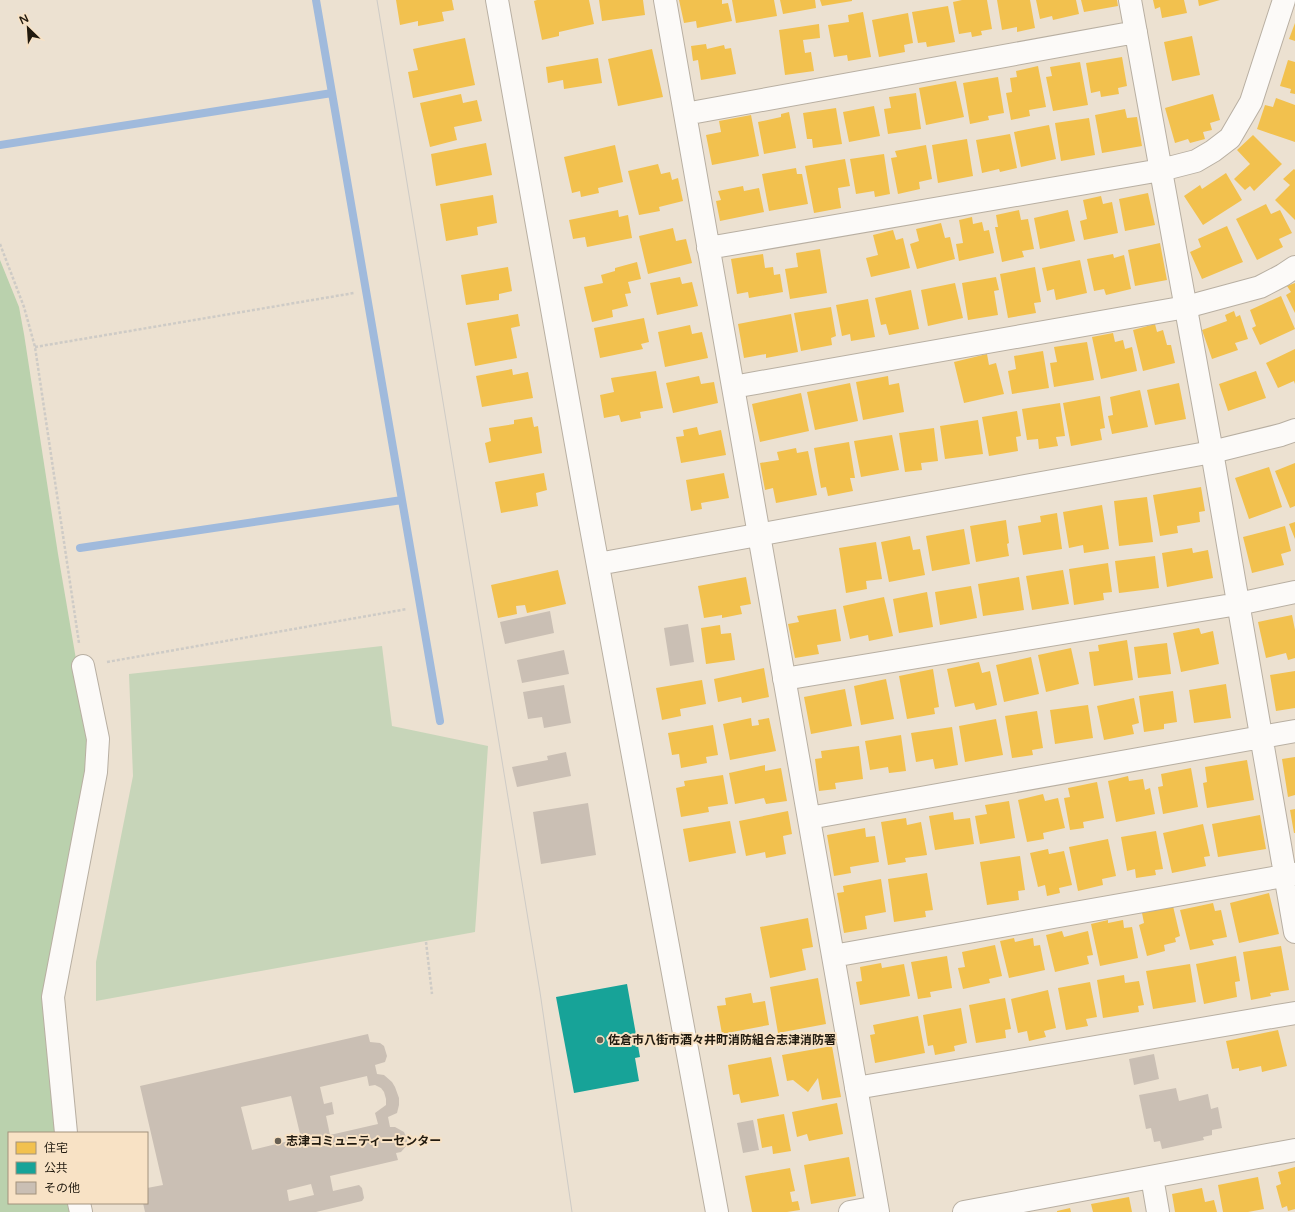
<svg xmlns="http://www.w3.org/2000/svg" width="1295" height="1212" viewBox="0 0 1295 1212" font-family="'Varela Round','Noto Sans JP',sans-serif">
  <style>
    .green { fill: #c7d5b9 }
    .forest { fill: #bad1ad }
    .homes { fill: #f2c14e }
    .public { fill: #17a398 }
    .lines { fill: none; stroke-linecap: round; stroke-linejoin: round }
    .stream { stroke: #a0badc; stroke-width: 8 }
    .building { fill: #cabfb4; fill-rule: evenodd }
    .minor-casing { stroke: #b8afa2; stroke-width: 24 }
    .tertiary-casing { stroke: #b8afa2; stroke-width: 24 }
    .path { stroke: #cecbc6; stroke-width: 2.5; stroke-dasharray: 3 2; stroke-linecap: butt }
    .minor { stroke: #fcfaf8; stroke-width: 22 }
    .tertiary { stroke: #fcfaf8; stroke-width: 22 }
    .tram { stroke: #cecbc6; stroke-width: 1 }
    .poi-dot { fill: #686053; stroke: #f8e2c5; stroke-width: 1.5 }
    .labels { text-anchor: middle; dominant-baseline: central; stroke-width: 4; stroke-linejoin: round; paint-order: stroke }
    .poi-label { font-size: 12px; font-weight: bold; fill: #211a0f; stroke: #f8e2c5; text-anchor: start }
  </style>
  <rect width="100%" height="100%" fill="#ece1d1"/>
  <path class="green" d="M382 646 392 726 488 746 475 932 96 1001V962L133 776 129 674Z"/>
  <path class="forest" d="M0 260 19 307 24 334 58 554 90 741 88 771 50 963 58 1133H9V1203H69L70 1212H0Z"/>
  <path class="homes" d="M396 0H452L454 10 442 12 444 21 418 26V21L400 25Z
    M537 0H589L594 24 559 32V36L542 40 534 1Z
    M599 0H643L645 15 602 21Z
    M679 0H722V4L728 3 732 21 697 28 696 21 684 23Z
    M732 0H774L777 16 736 23Z
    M780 0H815L816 8 783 14Z
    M820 0H852V1L822 6Z
    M962 0H987L992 29 981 31 982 35 972 37 971 32 959 34 953 2Z
    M997 0H1030L1035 28 1017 32V27L1002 30Z
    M1036 0H1076L1079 14 1053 20 1052 16 1040 19Z
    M1081 0H1117L1118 6 1084 12Z
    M1153 0H1184L1187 13 1162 18 1160 7 1155 9Z
    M1198 0H1220L1199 6Z
    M948 6 955 42 927 47 926 42 918 43 912 12Z
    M863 12 871 57 848 61 847 55 834 57 828 25 849 22 848 15Z
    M908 13 913 43 904 45 905 52 879 57 872 20Z
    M1295 23V41L1289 39Z
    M819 24 820 38 803 40 805 53 811 52 814 71 785 75 779 30Z
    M1192 36 1200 75 1172 81 1164 42Z
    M465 38 475 85 413 98 408 72 418 70 413 49Z
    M706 44 707 49 724 45 725 49 731 48 736 74 701 80 698 60 693 61 691 46Z
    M652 49 663 97 618 106 608 59Z
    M1122 57 1127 86 1118 88 1119 94 1101 97 1100 91 1091 93 1086 63Z
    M598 58 602 83 564 89 563 80 548 83 546 67Z
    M1288 60 1295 62V94L1290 93 1291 89 1280 86Z
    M1080 62 1088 105 1053 111 1046 77 1052 76 1050 67Z
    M1038 66 1046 107 1029 110 1030 116 1011 120 1006 93 1012 92 1010 78 1017 77 1016 71Z
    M998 77 1004 113 988 116 989 120 970 124 963 83Z
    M956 81 964 117 926 125 919 88Z
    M916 93 921 129 888 134 884 109 891 108 889 97Z
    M461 94 463 103 477 100 482 121 454 127 457 140 430 147 420 103Z
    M1213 94 1220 120 1210 123 1212 130 1203 132 1205 139 1190 143 1188 139 1175 143 1165 108Z
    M1276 98 1295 105V142L1257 129 1265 105 1273 107Z
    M874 106 880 136 849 142 843 112Z
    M836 108 842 144 813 148 812 139H807L803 113Z
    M1125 109 1127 118 1137 117 1142 146 1102 153 1095 115Z
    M789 112 796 148 764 154 758 122 781 117V114Z
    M751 115 759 156 712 165 706 135 721 132 719 121Z
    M1089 118 1095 155 1061 161 1055 123Z
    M1049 125 1056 159 1021 167 1014 132Z
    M1010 134 1017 168 1000 172 999 169 982 173 976 140Z
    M1253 135 1282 164 1254 191 1250 186 1245 190 1234 179 1250 164 1237 150Z
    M967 139 973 176 938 183 932 145Z
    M486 143 492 175 436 186 431 154Z
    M615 145 623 182 598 188 599 193 581 197 580 191 572 193 564 157Z
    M926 145 932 179 919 182 920 189 898 194 891 158 897 157 895 151Z
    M884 154 890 194 875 197 874 191 856 194 850 159Z
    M845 159 850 186 838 188 841 208 814 213 805 166Z
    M658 164 661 174 670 172 672 180 678 178 683 201 659 207 660 211 639 215 628 171Z
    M796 168 797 174H802L808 204 769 211 762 174Z
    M1294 169 1295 170V220L1275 200 1290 185 1283 179Z
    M1226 173 1242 200 1203 225 1184 196 1200 185 1202 189Z
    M743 186 744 191 759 188 764 212 720 221 716 201 721 200 718 191Z
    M1148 193 1155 225 1125 231 1119 199Z
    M493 195 497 223 477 227 478 235 446 241 440 204Z
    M1101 196 1103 204 1112 202 1118 233 1084 240 1080 221 1087 219 1083 200Z
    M1266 204 1271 214 1280 210 1292 233 1279 239 1283 247 1257 260 1236 219Z
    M618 210 619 217 628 215 632 238 587 247 585 237 573 239 569 220Z
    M1019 210 1021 220 1028 219 1034 249 1022 251 1024 257 1002 262 995 227H998L996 215Z
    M1068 210 1075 241 1040 249 1034 218Z
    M972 217 973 224 982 222 984 231 989 230 994 253 959 261 956 244 963 243 959 220Z
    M941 223 945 238 950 237 955 259 917 269 910 244 919 241 916 229Z
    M1227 226 1243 262 1202 279 1190 252 1201 247 1198 239Z
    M673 228 676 241 686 239 692 263 648 274 639 236Z
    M893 230 896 240 903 238 910 268 871 277 866 258 878 255 873 235Z
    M1160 243 1167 280 1135 286 1128 250Z
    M820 249 827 293 790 299 785 269 798 267 796 253Z
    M763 254 765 268 773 267 774 275 780 274 783 292 749 298 748 292 737 294 731 259Z
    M1113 254 1114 258 1124 255 1131 289 1106 295 1104 289 1094 291 1087 259Z
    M1080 260 1087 293 1056 300 1054 289 1047 291 1042 268Z
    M637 262 641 279 628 282 631 293 625 294 628 306 612 310 613 317 592 322 584 287 603 283 601 275 615 271V268Z
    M508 267 512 291 499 294V300L466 305 461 275Z
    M1035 267 1041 302 1034 303 1036 313 1008 318 1000 274Z
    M680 277 682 284 692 282 698 306 657 315 650 283Z
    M996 277 999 290 994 291 998 315 968 320 962 283Z
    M955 283 963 318 928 326 921 290Z
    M1295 283V313L1286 295 1291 292 1287 286Z
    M911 290 919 329 889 335 886 324 881 325 875 298Z
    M1281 296 1295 329 1260 345 1252 328 1256 326 1250 310Z
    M868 299 875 337 851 341 850 334 842 336 836 305Z
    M831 307 836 336 831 338 832 345 801 351 794 313Z
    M1234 311 1236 317 1240 315 1248 339 1235 343 1238 350 1212 359 1202 330 1227 321 1225 315Z
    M518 314 520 326 511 328 517 358 475 366 467 323Z
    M791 314 798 352 766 358V354L744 358 738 324Z
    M644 318 649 342 641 344 643 349 600 358 594 328Z
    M1155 324 1157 332 1163 330 1167 345H1171L1175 363 1143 371 1133 330Z
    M690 325 692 334 702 332 708 358 665 367 658 332Z
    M1113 333 1115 342 1123 340 1125 349 1132 347 1137 371 1101 379 1092 337Z
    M1087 342 1094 380 1054 387 1050 363 1057 362 1054 347Z
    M1295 349V384L1294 381 1278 388 1266 363Z
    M1043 351 1049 388 1012 394 1008 371 1016 369 1014 356Z
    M987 354 989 365 996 363 1004 394 964 403 954 362Z
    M512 369 513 375 528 372 533 398 482 407 476 376Z
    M656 371 663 408 640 412 641 418 621 422 619 415 604 418 600 395 614 392 611 378Z
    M1256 371 1266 398 1228 411 1219 384Z
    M699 376 701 384 714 382 718 403 673 413 666 383Z
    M888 376 889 385 899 383 904 412 863 420 856 382Z
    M850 383 858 421 815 430 807 392Z
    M1179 383 1186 419 1155 425 1147 390Z
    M1140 390 1148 427 1112 434 1108 416 1113 415 1110 397Z
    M801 393 809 431 760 442 752 404Z
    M1100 396 1105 428 1100 429 1102 440 1071 446 1063 403Z
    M1060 403 1065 436 1056 437 1058 446 1039 449 1038 439 1027 440 1022 409Z
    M1017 411 1021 436 1016 437 1018 451 989 456 982 417Z
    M532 417 534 427 538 426 542 453 489 463 485 443 491 441 489 428 514 424V420Z
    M978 420 983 454 945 459 940 426Z
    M697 427 699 435 721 430 726 455 681 463 676 437 684 436 683 430Z
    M934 428 938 461 921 463 922 470 905 472 899 433Z
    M892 435 899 470 861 477 854 441Z
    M849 442 855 478H850L853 491 828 496 826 487 821 488 814 448Z
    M796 448 797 453 808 451 817 495 776 503 773 488 765 490 760 463 779 460 777 452Z
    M1295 463V506L1290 508 1275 471Z
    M1269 467 1282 507 1249 519 1235 478Z
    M544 473 547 490 536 493 538 506 501 513 495 482Z
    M724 473 729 498 701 503 702 509 691 511 686 480Z
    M1201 487 1205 511 1199 512 1200 522 1177 526 1178 533 1160 536 1153 495Z
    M1147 497 1153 542 1119 546 1114 501Z
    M1102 505 1109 549 1084 553 1083 545 1069 548 1063 512Z
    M1057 513 1062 549 1023 555 1018 526 1041 522 1040 516Z
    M1006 520 1009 543 1007 544 1009 556 976 562 970 526Z
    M1295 522V539L1289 524Z
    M1285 526 1291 551 1281 554 1284 565 1252 573 1243 537Z
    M964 529 970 564 932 571 926 536Z
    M910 536 913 550 920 549 925 575 889 582 881 542Z
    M876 542 882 579 866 581 867 589 846 593 839 548Z
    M1192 548 1193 553 1208 550 1213 578 1167 587 1162 553Z
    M1155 556 1159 588 1119 593 1115 561Z
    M1108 563 1112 592 1103 593 1104 600 1074 605 1069 569Z
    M558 570 566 604 527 613 525 605 516 606 517 614 498 618 491 585Z
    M1063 570 1069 604 1032 610 1026 576Z
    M746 577 751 604 740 606 742 614 722 618V615L704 618 698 586Z
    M1019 577 1024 610 983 616 978 584Z
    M971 586 977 618 940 625 935 592Z
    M927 592 933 627 899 633 893 599Z
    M884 597 893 636 869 641 868 635 850 639 843 606Z
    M836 609 841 641 817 645 819 654 795 658 788 624 799 622 797 616Z
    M1292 615 1295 630V658L1288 660 1286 653 1266 658 1258 622Z
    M720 625 721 634 731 633 735 660 706 664 701 628Z
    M1199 628 1201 634 1213 631 1219 664 1181 672 1173 633Z
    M1127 640 1133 680 1094 686 1089 652 1099 651 1098 645Z
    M1167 643 1171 674 1138 678 1134 647Z
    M1071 648 1079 684 1046 692 1038 655Z
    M1031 657 1039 694 1004 702 996 665Z
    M979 662 982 673 990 671 997 705 976 710 974 703 955 707 947 669Z
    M764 668 769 697 742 703 741 697 718 702 714 679Z
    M933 669 939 707 934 708 935 714 907 719 899 676Z
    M1295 671V708L1276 711 1270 675Z
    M886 679 894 719 861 725 854 686Z
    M702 680 706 704 680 709 681 716 662 720 656 688Z
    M1226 684 1231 718 1194 723 1189 690Z
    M845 689 852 726 811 734 804 697Z
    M1173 691 1177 722 1164 724V729L1144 732 1139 696Z
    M1134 698 1139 723 1132 725 1134 734 1104 740 1097 706Z
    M1088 705 1093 738 1055 744 1050 710Z
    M1037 711 1043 748 1032 750 1033 755 1012 758 1005 716Z
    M751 718 752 726 759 725 758 720 769 718 776 751 730 760 723 724Z
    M996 719 1003 755 965 762 959 726Z
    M713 725 718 755 706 757 707 763 681 768 679 754 672 755 668 733Z
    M952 727 958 765 935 769 933 759 916 762 911 733Z
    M901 735 906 771 889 773 888 767 870 770 865 741Z
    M859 746 863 779 835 783 836 789 819 791 815 759 822 758 821 751Z
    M1295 757V795L1288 797 1282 759Z
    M1247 760 1254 800 1207 808 1203 783 1207 782 1205 767Z
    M765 765V771L781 768 787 801 766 804 764 798 735 804 729 773Z
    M1191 768 1198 807 1163 814 1158 787 1163 786 1161 774Z
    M723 775 728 804 708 807 709 812 681 817 676 788 685 786 684 781Z
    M1128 776 1129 781 1143 779 1145 790 1150 788 1155 814 1116 822 1108 781Z
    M1097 782 1104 818 1083 822 1084 828 1070 830 1064 798 1070 797 1068 788Z
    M1043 794 1045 801 1058 798 1065 828 1043 833 1044 839 1027 842 1018 800Z
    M1009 801 1015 838 980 844 975 816 987 814 985 805Z
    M1295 809V833H1294L1290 810Z
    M788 811 792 834 783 836 786 854 766 858 765 852 746 856 739 821Z
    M953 812 954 820 970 818 974 844 935 850 929 816Z
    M1260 815 1266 849 1218 857 1212 824Z
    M906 818 907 825 921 822 927 855 905 858 906 862 888 865 881 822Z
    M730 821 736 853 689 862 683 829Z
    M1203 824 1210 856 1204 857 1206 866 1172 873 1163 833Z
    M865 828 866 837 875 836 879 862 850 867 851 873 834 876 827 835Z
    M1156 831 1163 869 1155 870 1156 875 1136 878 1135 869 1127 871 1121 837Z
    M1108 839 1116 876 1102 879 1103 885 1078 891 1069 847Z
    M1048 849 1049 854 1064 851 1072 885 1059 888 1060 893 1047 896 1045 885 1038 887 1030 853Z
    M1020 856 1025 890 1018 891 1019 900 987 905 980 862Z
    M927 873 933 910 925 911 926 917 894 922 888 879Z
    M881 879 886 912 865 916 867 929 844 933 837 893 844 892 843 886Z
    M1269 893 1279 934 1239 943 1230 903Z
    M1213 903 1215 911 1221 910 1227 937 1212 940 1214 945 1190 950 1180 910Z
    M1173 906 1180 936 1175 938 1176 942 1164 945 1165 951 1147 956 1139 925 1144 923 1142 913Z
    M808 918 813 947 802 949 806 970 770 978 760 927Z
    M1108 920V923L1123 920 1124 928 1132 927 1138 958 1100 966 1091 924Z
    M1062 931 1064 937 1088 931 1093 955 1087 956 1089 964 1055 972 1046 935Z
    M1014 938 1015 942 1033 938 1034 946 1040 945 1045 970 1009 978 1000 941Z
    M995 945 1002 976 989 979 990 983 963 989 958 968 965 967 962 952Z
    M1281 946 1289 990 1270 993 1271 996 1251 1000 1243 952Z
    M947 956 952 988 930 992 931 997 918 999 911 962Z
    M1236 956 1240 981 1235 982 1237 997 1204 1004 1196 964Z
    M881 963 882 968 904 964 910 996 860 1005 856 982 862 981 860 967Z
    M1190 964 1196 1002 1153 1009 1146 971Z
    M1124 975 1125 983 1139 981 1144 1005 1138 1006 1139 1012 1103 1018 1097 980Z
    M818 978 826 1024 778 1033 770 987Z
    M1090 982 1097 1017 1086 1019 1088 1026 1066 1030 1058 988Z
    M1048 990 1056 1028 1044 1031 1046 1037 1029 1041 1027 1031 1018 1033 1011 999Z
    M751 993 753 1003 765 1001 769 1025 722 1034 717 1006 726 1005 725 998Z
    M1005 998 1011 1029 1005 1030 1006 1038 976 1043 969 1005Z
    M961 1008 967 1043 954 1046 955 1051 935 1055 933 1045 928 1046 923 1015Z
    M918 1016 925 1053 875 1063 870 1035 875 1034 873 1025Z
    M1278 1030 1287 1066 1262 1072 1261 1066 1239 1071V1068L1232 1069 1226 1041Z
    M832 1046 841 1097 822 1100 818 1078 808 1092 793 1080 787 1081 782 1055Z
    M771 1057 779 1096 741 1103 739 1094 733 1095 728 1065Z
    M837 1103 843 1134 809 1141 807 1134 797 1137 792 1112Z
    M784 1114 791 1151 773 1154 772 1146 762 1148 757 1119Z
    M849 1157 856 1196 811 1204 804 1165Z
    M1295 1167V1209L1288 1211 1287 1206 1282 1208 1276 1186 1281 1184 1278 1172Z
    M790 1168 795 1191 790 1192 792 1202 798 1201 800 1210 787 1212H752L745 1176Z
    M1258 1177 1264 1209 1248 1212H1223L1218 1185Z
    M1202 1188 1205 1202 1214 1200 1217 1212H1175L1172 1194Z
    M1129 1197 1132 1212H1093L1091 1204Z
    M1070 1208 1071 1212H1057V1211Z"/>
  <path class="public" d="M627 984 640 1057 635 1058 639 1081 574 1093 556 997Z"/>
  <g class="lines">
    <path class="stream" d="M316 0 440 721
      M0 145 332 93
      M80 548 402 500"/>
  </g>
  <path class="building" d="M550 611 554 633 505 644 500 622Z
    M688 624 694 662 670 666 664 628Z
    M564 650 569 674 522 683 517 660Z
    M564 685 571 723 544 728 542 717 528 719 523 692Z
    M566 752 571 776 517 787 512 767 548 760 547 756Z
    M588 803 596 855 541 864 533 812Z
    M368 1034 370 1042 380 1043 384 1046 387 1056 385 1062 375 1065 377 1074 384 1075 392 1082 395 1087 399 1098V1105L397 1113 388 1117 390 1127H395L404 1132 407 1139V1145L401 1152 396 1153 398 1160 330 1176 333 1191 359 1185 362 1188 364 1198 362 1201 316 1212H145L143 1203H147V1188L163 1185 140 1086ZM367 1076 369 1086 375 1085 381 1088 384 1092 386 1099V1105L375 1113 378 1124 330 1135 326 1116 334 1114 332 1102 324 1104 320 1087ZM291 1096 301 1138 252 1150 241 1107ZM311 1184 314 1195 289 1201 287 1190Z
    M1154 1054 1159 1079 1134 1085 1129 1059Z
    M1176 1088 1179 1101 1208 1094 1211 1109 1218 1107 1222 1128 1212 1130V1135L1203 1137 1204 1140 1162 1149 1160 1141 1154 1142 1151 1128 1146 1129 1139 1095Z
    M753 1120 759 1150 743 1153 737 1123Z"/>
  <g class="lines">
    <g class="minor-casing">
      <path id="minor" d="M665 0 878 1212
        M1130 0 1212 452 1295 932
        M685 114 1136 32
        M708 248 1161 170 1196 161 1213 151 1230 138 1251 102 1284 0
        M733 387 1186 307 1260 287 1283 275 1295 267
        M784 679 1238 604 1295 592
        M809 818 1295 731
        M833 956 1295 874
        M856 1088 1295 1013
        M66 1133 53 997 96 772 98 739 83 666
        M1152 1177 1158 1212
        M79 1203 81 1212
        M850 1212 877 1207
        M964 1212 1295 1150"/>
    </g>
    <g class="tertiary-casing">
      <path id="tertiary" d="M497 0 589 517 717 1212
        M598 564 1212 452 1281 435 1295 430"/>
    </g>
    <path class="path" d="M0 244 24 307 35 347 79 643
      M35 347 354 293
      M107 662 407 609
      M426 942 432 994"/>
    <use href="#minor" class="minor"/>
    <use href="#tertiary" class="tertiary"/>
    <path class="tram" d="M377 0 540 992 572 1212"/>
  </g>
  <g class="poi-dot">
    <circle cx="600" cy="1040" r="4"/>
    <circle cx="278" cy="1141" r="4"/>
  </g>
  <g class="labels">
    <g class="poi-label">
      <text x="608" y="1040">佐倉市八街市酒々井町消防組合志津消防署</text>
      <text x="286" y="1141">志津コミュニティーセンター</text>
    </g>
  </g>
  <rect x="8" y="1132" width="140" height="72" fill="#f8e2c5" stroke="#a2927c"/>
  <rect x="16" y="1142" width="20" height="12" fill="#f2c14e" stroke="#a2927c"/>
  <text x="44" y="1152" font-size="12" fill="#211a0f">住宅</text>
  <rect x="16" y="1162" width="20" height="12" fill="#17a398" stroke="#a2927c"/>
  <text x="44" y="1172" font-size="12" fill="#211a0f">公共</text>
  <rect x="16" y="1182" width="20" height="12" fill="#cabfb4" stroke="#a2927c"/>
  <text x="44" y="1192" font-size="12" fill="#211a0f">その他</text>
  <g transform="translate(28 28) rotate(335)" stroke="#f8e2c5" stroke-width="3" paint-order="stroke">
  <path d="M0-3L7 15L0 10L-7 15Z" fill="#211a0f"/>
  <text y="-6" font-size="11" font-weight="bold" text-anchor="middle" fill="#211a0f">N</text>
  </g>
</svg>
